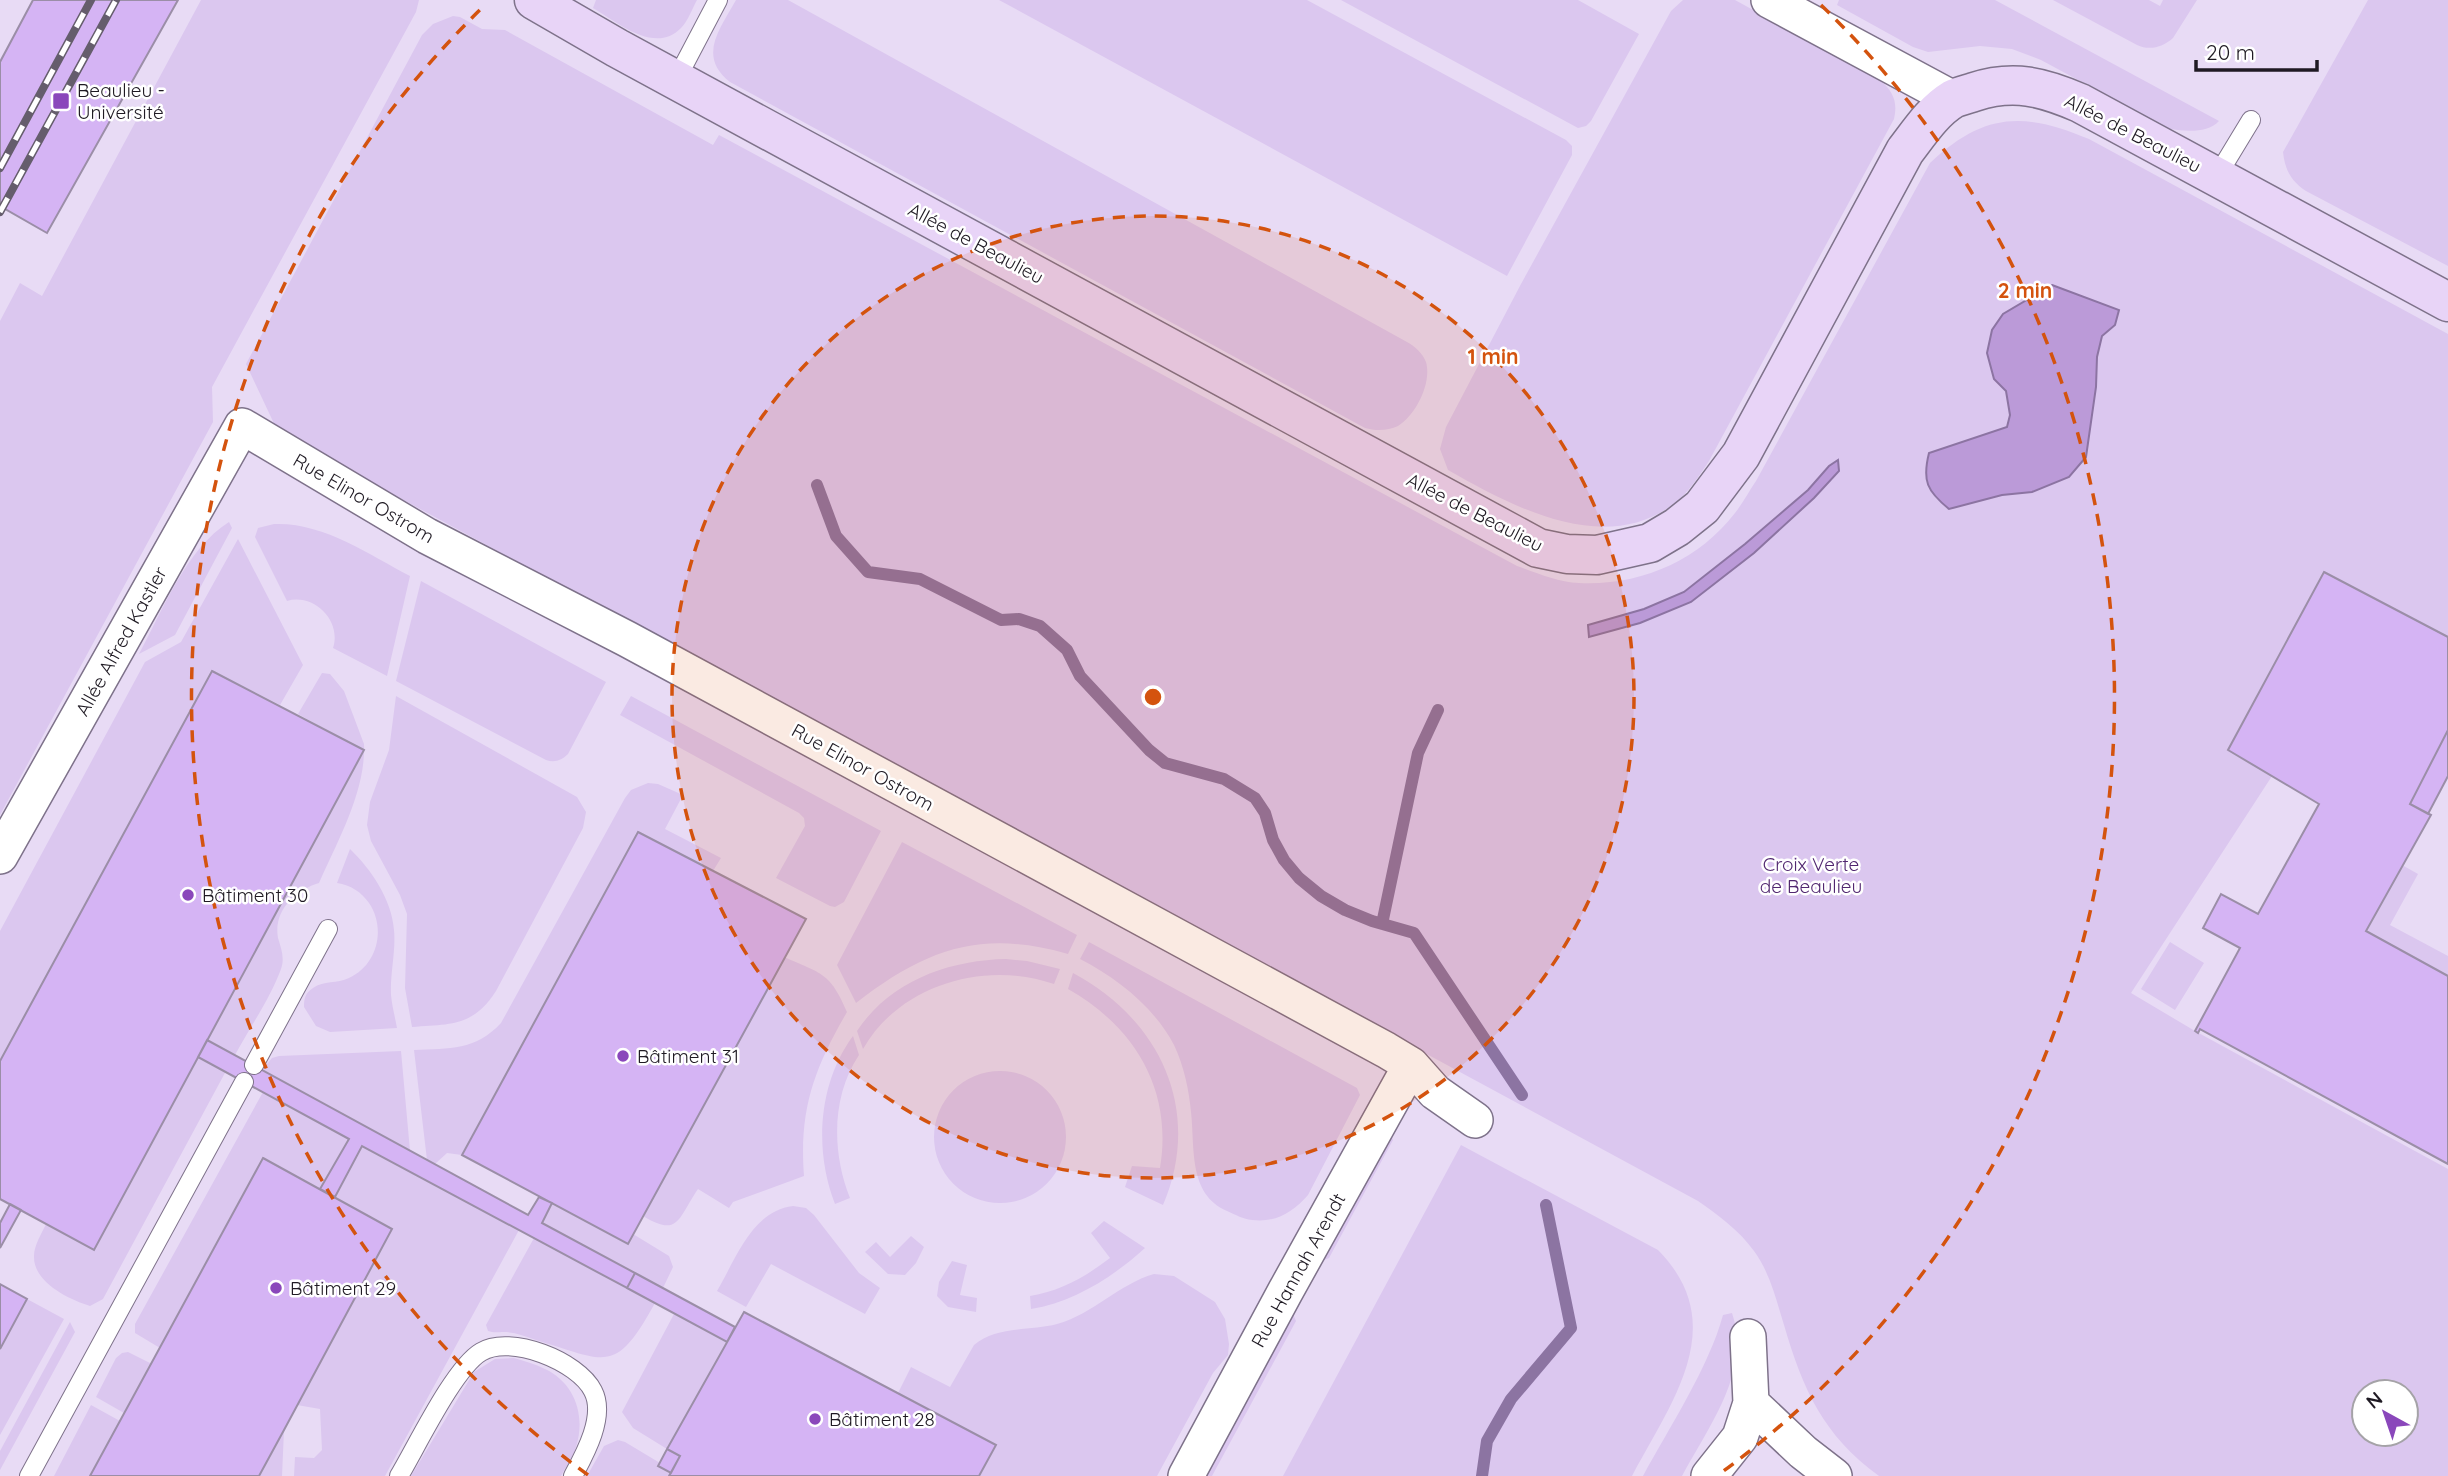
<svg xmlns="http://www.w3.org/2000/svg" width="2448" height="1476" viewBox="0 0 2448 1476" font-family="Quicksand,sans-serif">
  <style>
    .green { fill: #dbc7ef; fill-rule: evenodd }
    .water { fill: #bb9ad8; stroke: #8c74a2; stroke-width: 2 }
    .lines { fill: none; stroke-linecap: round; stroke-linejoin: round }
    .stream { stroke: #8c74a2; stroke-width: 12 }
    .building { fill: #d5b4f4; stroke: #9b8ea7; stroke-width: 2 }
    .lane-casing { stroke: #7e728a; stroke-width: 20 }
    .street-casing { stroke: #7e728a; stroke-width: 38 }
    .secondary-casing { stroke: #7e728a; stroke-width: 41 }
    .lane { stroke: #fff; stroke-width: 18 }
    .street { stroke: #fff; stroke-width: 35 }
    .secondary { stroke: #e8d4f7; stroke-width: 38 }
    .rail-casing { stroke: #655d6c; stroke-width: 8 }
    .rail { stroke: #fff; stroke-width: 5; stroke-dasharray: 16; stroke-linecap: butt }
    .ring { fill: none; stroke: #d4530e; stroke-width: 3.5; stroke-dasharray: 12 9 }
    .poi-dot { fill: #8a47bb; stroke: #fff; stroke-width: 2.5 }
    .labels { text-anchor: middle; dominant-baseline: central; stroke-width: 5; stroke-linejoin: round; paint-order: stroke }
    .poi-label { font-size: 19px; fill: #1f1a23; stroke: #fff; text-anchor: start }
    .street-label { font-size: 19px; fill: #1f1a23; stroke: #fff }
    .park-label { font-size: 19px; fill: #512770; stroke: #fff }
    .centre { fill: #d4530e; stroke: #fff; stroke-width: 3.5 }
    .ring-label { font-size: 21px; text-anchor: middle; font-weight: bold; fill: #d4530e; stroke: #fff; stroke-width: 5; stroke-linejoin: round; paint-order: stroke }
  </style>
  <rect width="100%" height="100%" fill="#e8dbf5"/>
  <path class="green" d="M201 0H419L416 12 212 387 213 422 0 815V321L20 283 42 296Z
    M596 0H697C692 9 688 21 681 28 655 55 617 22 593 8Z
    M736 0H788L1407 342C1415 346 1423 354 1426 362 1432 383 1416 415 1398 426 1388 431 1375 431 1365 428L730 82C697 56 720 29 736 0Z
    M999 0H1307L1566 140 1572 146V155L1507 276Z
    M1341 0H1578L1639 34 1591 121 1586 126 1578 128Z
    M1735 0 1880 80C1893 91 1898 102 1894 119L1709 461C1699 476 1689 492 1675 503 1605 557 1513 507 1448 470L1440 449 1446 427 1521 284 1671 11 1683 0Z
    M1839 0H1995L2219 121C2207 134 2185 131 2169 129L2041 60 2012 49 1980 46 1928 52 1913 47 1837 5Z
    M2053 0H2149L2160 6 2163 0H2197L2173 38C2163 47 2150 51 2137 45Z
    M2368 0H2448V266L2306 191C2291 181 2285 170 2283 152Z
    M453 16 460 17 482 29 505 30 713 145 719 135 1517 566C1537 573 1557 582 1579 583 1640 586 1698 561 1735 513 1743 503 1749 491 1756 481L1930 163C1983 113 2023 111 2089 139L2448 334V637L2324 572 2228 750 2272 776 2131 993 2195 1031 2448 1169V1476H1879C1823 1435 1803 1390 1784 1325 1776 1299 1770 1273 1754 1251 1739 1230 1718 1215 1698 1201L278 432 246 364 422 35 433 24ZM2364 1392H2406V1434H2364Z
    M229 522 232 528 175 635 139 654C163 610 186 549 229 522Z
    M274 524C323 522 368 554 410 576L387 676 333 648C342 621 314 593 287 601L255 537 258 528Z
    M238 539 303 665 280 705 212 671 0 1061V931L145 662 181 642Z
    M421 581 606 682 568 754C562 760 555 763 546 760L396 681Z
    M322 673 330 674 344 691 364 744C366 791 338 840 319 883 296 890 273 910 278 938 281 948 285 958 281 969 270 999 250 1027 235 1055L207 1040 364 751 298 714Z
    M396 696 577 797 586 812 583 828 496 991C473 1027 450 1024 412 1027L405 988 407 914 400 895 371 841 367 825 370 802 389 750Z
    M631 696 881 831 844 902 835 907 830 906 776 878 805 826 804 818 799 813 620 715Z
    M648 783 658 784 683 795 665 829 721 858 713 871 638 833 462 1155 447 1153 435 1164 427 1160 414 1050C450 1048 475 1051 501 1023L625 798 631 790Z
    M902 842 1077 935 1068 954C981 929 926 949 856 1003L837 965Z
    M350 849C371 869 392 900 394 930 396 951 390 973 391 995 392 1006 395 1017 397 1028L330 1032 316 1026 304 1007C304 999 305 993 313 988 324 980 337 984 349 978 378 965 386 928 369 903 361 892 351 885 337 883Z
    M2402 865 2418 874 2390 925 2448 956V976L2366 931Z
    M1089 942 1357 1088 1360 1095 1308 1195C1293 1212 1276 1223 1252 1220 1243 1219 1236 1215 1227 1211 1188 1194 1195 1148 1191 1112 1189 1090 1184 1066 1174 1045 1154 1007 1117 978 1080 959Z
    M2170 942 2204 963 2175 1010 2141 989Z
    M784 957C822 974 830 972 847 1012 814 1069 799 1109 804 1176L733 1202 729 1208 698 1189C678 1218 679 1238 643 1216Z
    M1006 959 1027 961 1060 969 1054 984C986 960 900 984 863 1049L857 1031C890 981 949 960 1006 959Z
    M1073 973C1161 1020 1203 1111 1163 1205L1125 1187 1132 1166 1160 1168C1173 1090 1135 1027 1068 989Z
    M853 1036 859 1055C831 1097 832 1153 850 1198L835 1204C814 1151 818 1083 853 1036Z
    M401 1051 410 1151 262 1070 272 1058 279 1056Z
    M198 1057 226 1071 103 1299 90 1306C68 1299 33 1282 34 1256 34 1245 42 1233 46 1224L94 1249Z
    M934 1137a66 66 0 1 1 132 0a66 66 0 1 1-132 0Z
    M263 1092 349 1139 320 1189 263 1158 160 1348 135 1333V1324Z
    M1391 1135 1393 1140 1329 1258 1322 1261 1319 1258Z
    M1461 1145 1658 1250C1732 1325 1671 1402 1632 1476H1283Z
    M362 1146 519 1230 385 1476H294L295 1457 314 1458 322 1450 320 1409 297 1405 392 1229 335 1197Z
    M552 1203 627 1244 633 1234 669 1256 673 1267 663 1288 542 1223Z
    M793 1206 806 1208 814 1215 859 1273 880 1288 865 1314 771 1264 746 1307 717 1291C736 1259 752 1211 793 1206Z
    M1104 1221 1145 1248C1113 1277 1074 1302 1031 1309L1030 1296C1061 1291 1085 1277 1110 1258L1091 1233Z
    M911 1236 924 1247 916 1263 905 1275 888 1274 865 1252 876 1242 890 1257Z
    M534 1238 655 1303C615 1376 606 1361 536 1340 525 1336 514 1332 504 1332 497 1332 494 1333 488 1331L486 1325Z
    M952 1261 967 1265 960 1295 977 1298 976 1312 948 1307 937 1296 939 1282Z
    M1154 1274 1174 1276 1215 1302 1225 1319 1229 1344 1228 1355 1213 1373 1157 1476H979L996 1445 898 1393 911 1367 950 1387 974 1345C996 1326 1031 1331 1057 1324 1093 1314 1119 1284 1154 1274Z
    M27 1299 64 1319 0 1435V1349Z
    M1732 1313C1752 1371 1708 1427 1682 1476H1643C1669 1428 1709 1367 1723 1315Z
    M674 1314 727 1342 667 1449 633 1428 622 1412Z
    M1289 1314H1293L1296 1321 1212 1476H1200Z
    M70 1322 75 1332 0 1470V1451Z
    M128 1352 152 1364 124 1413 96 1397 116 1358 122 1353Z
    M514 1358C524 1361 535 1364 545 1369 575 1383 586 1416 576 1447 573 1457 566 1467 561 1476H411L474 1372 495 1359Z
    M91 1405 120 1421 90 1476H54Z
    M284 1430 282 1476H259Z
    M618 1440 625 1442 660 1463 658 1466 671 1473 669 1476H587L604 1446Z"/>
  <path class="water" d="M2052 285 2119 310 2115 325 2102 336 2097 357 2096 387 2086 457 2069 477 2032 492 2002 495 1949 509C1927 491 1922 481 1929 453L2007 427 2010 415 2006 391 1994 379 1987 353 1992 330 2003 314Z
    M1838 460 1839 471 1814 498 1754 553 1691 602 1640 623 1589 637 1588 625 1644 609 1684 592 1745 544 1808 490 1829 466Z"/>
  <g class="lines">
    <path class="stream" d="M817 485 836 536 868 572 920 579 1001 620 1019 619 1040 626 1067 650 1080 676 1149 750 1165 763 1224 779 1255 798 1265 813 1273 840 1284 860 1299 878 1321 896 1345 910 1372 921 1414 933 1522 1095
      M1382 924 1418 753 1438 710
      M1482 1476 1487 1441 1511 1399 1571 1328 1546 1205"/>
  </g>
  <path class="building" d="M33 0H178L47 233 0 206V62Z
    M2324 572 2448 637V730L2410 804 2431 815 2366 931 2448 976V1164L2200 1029 2198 1033 2195 1031 2240 948 2203 928 2221 894 2258 914 2319 804 2228 750Z
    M212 671 364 750 94 1250 0 1199V1061Z
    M2448 730V776L2428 814 2410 804Z
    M638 832 806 919 628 1244 462 1155Z
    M207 1040 528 1215 539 1197 552 1203 542 1223 635 1273 627 1288 362 1146 335 1197 320 1189 349 1139 198 1057Z
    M263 1158 392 1229 284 1430 259 1476H90Z
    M10 1204 21 1210 0 1248V1223Z
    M635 1273 735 1327 727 1342 627 1288Z
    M0 1284 27 1299 0 1349Z
    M744 1312 996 1445 979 1476H669L680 1456 667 1449Z
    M667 1449 680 1456 671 1473 658 1466Z"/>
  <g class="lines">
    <g class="lane-casing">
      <path id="lane" d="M676 80 718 0
        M2217 176 2251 120
        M254 1065 328 929
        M29 1476 244 1082
        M399 1476C417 1446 454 1368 481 1352 510 1334 578 1361 593 1391 606 1416 585 1454 573 1476"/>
    </g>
    <g class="street-casing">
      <path id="street" d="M1769 0 1953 99
        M0 856 242 426 427 536 627 639 1386 1050 1411 1065 1435 1092 1475 1120
        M1751 1403 1803 1452 1834 1476
        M1186 1476 1285 1292 1411 1065
        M1709 1476 1740 1437 1751 1403 1748 1337"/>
    </g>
    <g class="secondary-casing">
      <path id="secondary" d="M534 0 617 48 1538 548 1567 554 1597 555 1650 543 1677 527 1702 507 1741 455 1905 151C1919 133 1933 111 1953 99 1959 96 1968 94 1974 92 2014 79 2043 87 2080 103L2448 302"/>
    </g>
    <use href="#lane" class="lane"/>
    <use href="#street" class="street"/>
    <use href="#secondary" class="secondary"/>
    <g class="rail-casing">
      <path id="rail" d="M0 168 91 0
        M0 212 116 0"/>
    </g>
    <use href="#rail" class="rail"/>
  </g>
  <circle cx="1153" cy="697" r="481" fill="#d4530e" fill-opacity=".12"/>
  <g class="ring">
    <circle cx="1153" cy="697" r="481"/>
    <path d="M588 1475A962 962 0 0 1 485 5M1821 5A962 962 0 0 1 1718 1475"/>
  </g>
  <g class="poi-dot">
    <rect x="52" y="92" width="18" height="18" rx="3.5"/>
    <circle cx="188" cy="895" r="7"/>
    <circle cx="623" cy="1056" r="7"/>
    <circle cx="276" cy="1288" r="7"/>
    <circle cx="815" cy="1419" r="7"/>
  </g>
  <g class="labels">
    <g class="poi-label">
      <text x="77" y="90">Beaulieu -<tspan x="77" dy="22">Université</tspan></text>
      <text x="202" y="895">Bâtiment 30</text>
      <text x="637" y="1056">Bâtiment 31</text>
      <text x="290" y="1288">Bâtiment 29</text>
      <text x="829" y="1419">Bâtiment 28</text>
    </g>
    <g class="street-label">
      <text transform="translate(2133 133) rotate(27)">Allée de Beaulieu</text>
      <text transform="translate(976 243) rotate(28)">Allée de Beaulieu</text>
      <text transform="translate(364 498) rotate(30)">Rue Elinor Ostrom</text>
      <text transform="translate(1475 512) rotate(27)">Allée de Beaulieu</text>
      <text transform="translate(121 641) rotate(-61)">Allée Alfred Kastler</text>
      <text transform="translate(863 767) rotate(29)">Rue Elinor Ostrom</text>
      <text transform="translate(1298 1270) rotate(-61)">Rue Hannah Arendt</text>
    </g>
    <g class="park-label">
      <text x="1811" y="864">Croix Verte<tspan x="1811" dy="22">de Beaulieu</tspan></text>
    </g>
  </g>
  <circle cx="1153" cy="697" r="10" class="centre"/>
  <g class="ring-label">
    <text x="2025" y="298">2 min</text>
    <text x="1493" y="364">1 min</text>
  </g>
  <g transform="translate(2385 1413) rotate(320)"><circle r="33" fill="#ffffff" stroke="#a5a3a7" stroke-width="2"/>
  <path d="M0-5L12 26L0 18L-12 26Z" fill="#8a47bb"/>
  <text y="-10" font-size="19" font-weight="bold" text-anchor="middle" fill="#1f1a23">N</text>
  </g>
  <path d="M2196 60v10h121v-10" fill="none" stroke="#1f1a23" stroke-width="3.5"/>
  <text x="2206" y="60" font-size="21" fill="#1f1a23" stroke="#ffffff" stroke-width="5" paint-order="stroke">20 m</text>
</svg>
